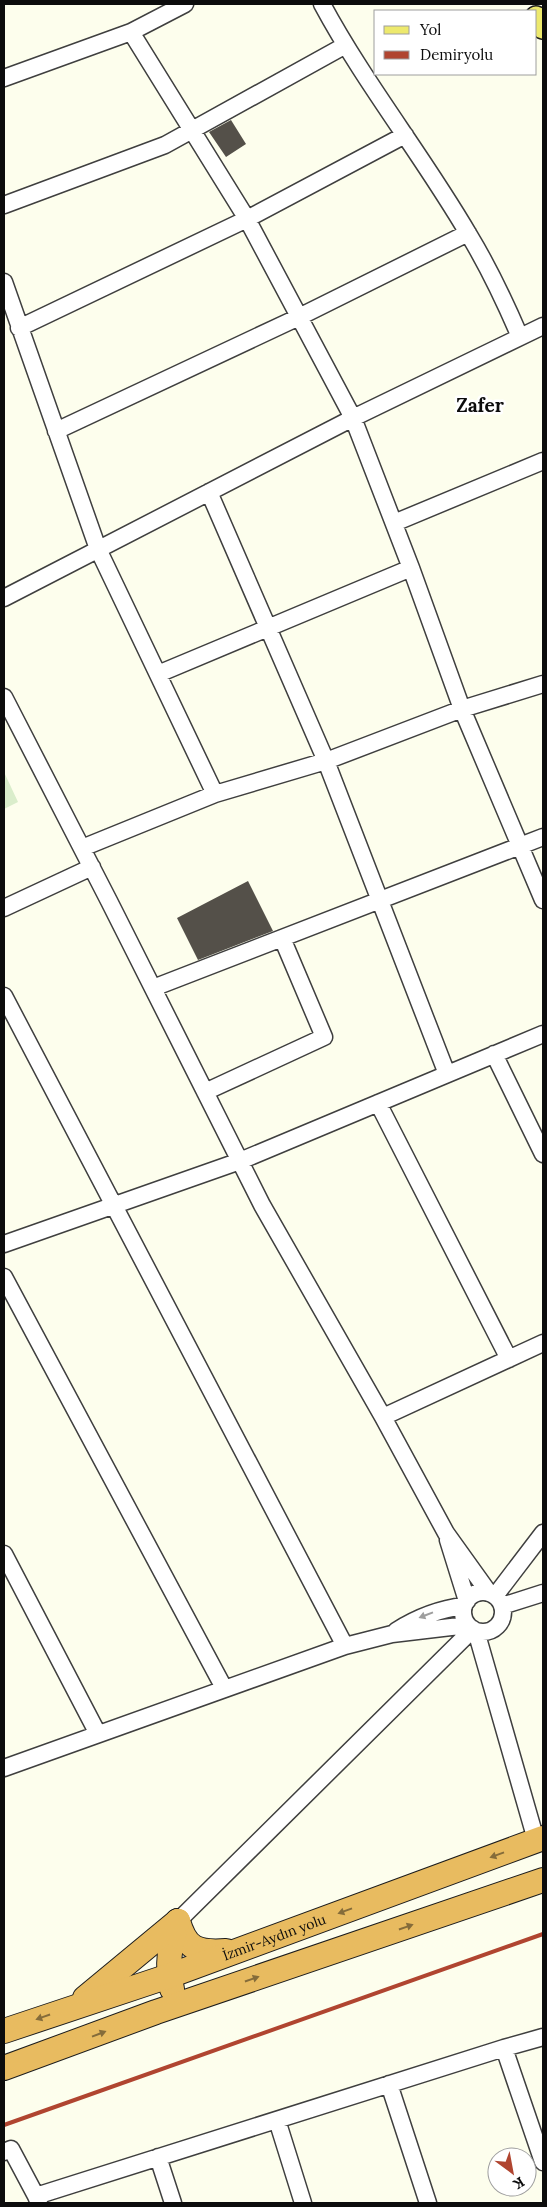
<svg xmlns="http://www.w3.org/2000/svg" width="547" height="2207" viewBox="0 0 547 2207" font-family="Lora,serif">
  <style>
    .pitch { fill: #daedcb }
    .building { fill: #545049 }
    .lines { fill: none; stroke-linecap: round; stroke-linejoin: round }
    .minor-casing { stroke: #3f3f3f; stroke-width: 19 }
    .major-casing { stroke: #1d1d1d; stroke-width: 24 }
    .highway-casing { stroke: #1d1d1d; stroke-width: 26 }
    .minor { stroke: #fff; stroke-width: 16 }
    .major { stroke: #ede96d; stroke-width: 21 }
    .highway { stroke: #e8bb60; stroke-width: 24 }
    .rail { stroke: #b04530; stroke-width: 4 }
    .oneway { fill: #9e9e9e }
    .oneway2 { fill: #856c3a }
    .labels { text-anchor: middle; dominant-baseline: central; stroke-width: 5; stroke-linejoin: round; paint-order: stroke }
    .street-label { font-size: 14px; fill: #0c0c0c; stroke: #fff }
    .district-label { font-size: 19px; font-weight: bold; fill: #0c0c0c; stroke: #fff }
  </style>
  <rect width="100%" height="100%" fill="#fdfeed"/>
  <path class="pitch" d="M4 772 18 802 4 809Z"/>
  <path class="building" d="M231 120 246 144 226 157 209 132Z
    M248 881 273 931 198 960 177 918Z"/>
  <g class="lines">
    <g class="minor-casing">
      <path id="minor" d="M322 4C365 84 423 156 469 235 489 268 505 302 520 337
        M131 32 185 4
        M4 78 131 32 247 219 353 418 411 568 462 709 543 900
        M4 205 165 145 344 46
        M4 282 98 549 215 794
        M19 328 247 219 405 135
        M56 431 299 317 468 233
        M209 492 326 761 447 1074
        M394 523 543 461
        M4 598 353 418 543 326
        M158 674 411 568
        M4 697 109 901 262 1205 383 1417 446 1533 489 1593
        M82 848 215 794 326 761 462 709 543 684
        M4 908 92 867
        M153 988 543 837
        M4 996 345 1646
        M494 1054 543 1154
        M205 1092 324 1037 282 938
        M378 1103 509 1359
        M4 1244 240 1161 543 1034
        M4 1277 224 1688
        M383 1417 543 1343
        M448 1540 467 1601
        M4 1554 98 1734
        M463 1612a20 20 0 1 1 40 0a20 20 0 1 1-40 0Z
        M495 1596 543 1533
        M502 1606 543 1593
        M396 1631C418 1617 438 1609 464 1606
        M476 1631 536 1840
        M4 1768 345 1646 392 1634 468 1625
        M178 1921 473 1629
        M504 2048 543 2162
        M389 2084 428 2203
        M277 2120 303 2203
        M4 2152 11 2149 36 2196
        M158 2157 173 2203
        M39 2203 36 2196 504 2048 543 2037"/>
    </g>
    <g class="major-casing">
      <path id="major" d="M536 17 543 28"/>
    </g>
    <g class="highway-casing">
      <g id="highway">
        <path d="M178 1921C186 1949 197 1953 226 1951"/>
        <path d="M172 1989C166 1964 170 1945 178 1921"/>
        <path d="M85 1998 178 1921"/>
        <path id="s1" d="M4 2031 169 1976 543 1838"/>
        <path d="M4 2068 156 2012 543 1880"/>
      </g>
    </g>
    <use href="#minor" class="minor"/>
    <use href="#major" class="major"/>
    <use href="#highway" class="highway"/>
    <path class="rail" d="M4 2125 543 1934"/>
  </g>
  <defs><path id="oneway-solid" d="M-6-.8H1V-3.2L6.5 0L1 3.2V.8H-6Z" transform="scale(1.25)"/></defs>
  <use class="oneway" href="#oneway-solid" transform="translate(426 1615) rotate(159)"/>
  <g class="oneway2">
    <use href="#oneway-solid" transform="translate(497 1855) rotate(160)"/>
    <use href="#oneway-solid" transform="translate(345 1911) rotate(160)"/>
    <use href="#oneway-solid" transform="translate(406 1927) rotate(-19)"/>
    <use href="#oneway-solid" transform="translate(252 1979) rotate(-19)"/>
    <use href="#oneway-solid" transform="translate(43 2017) rotate(161)"/>
    <use href="#oneway-solid" transform="translate(99 2034) rotate(-21)"/>
  </g>
  <g class="labels">
    <g class="street-label">
      <text stroke="none"><textPath href="#s1" startOffset="286">İzmir-Aydın yolu</textPath></text>
    </g>
    <g class="district-label">
      <text x="480" y="405">Zafer</text>
    </g>
  </g>
  <rect width="547" height="2207" fill="none" stroke="#0c0c0c" stroke-width="10"/>
  <rect x="374" y="10" width="162" height="65" fill="#ffffff" stroke="#9e9e9e"/>
  <rect x="384" y="26" width="25" height="8" fill="#ede96d" stroke="#9e9e9e"/>
  <text x="420" y="35" font-size="15" fill="#0c0c0c">Yol</text>
  <rect x="384" y="51" width="25" height="8" fill="#b04530" stroke="#9e9e9e"/>
  <text x="420" y="60" font-size="15" fill="#0c0c0c">Demiryolu</text>
  <g transform="translate(512 2172) rotate(148)"><circle r="24" fill="#ffffff" stroke="#9e9e9e"/>
  <path d="M0-4L9 19L0 12L-9 19Z" fill="#b04530"/>
  <text y="-8" font-size="14" font-weight="bold" text-anchor="middle" fill="#0c0c0c">K</text>
  </g>
</svg>
